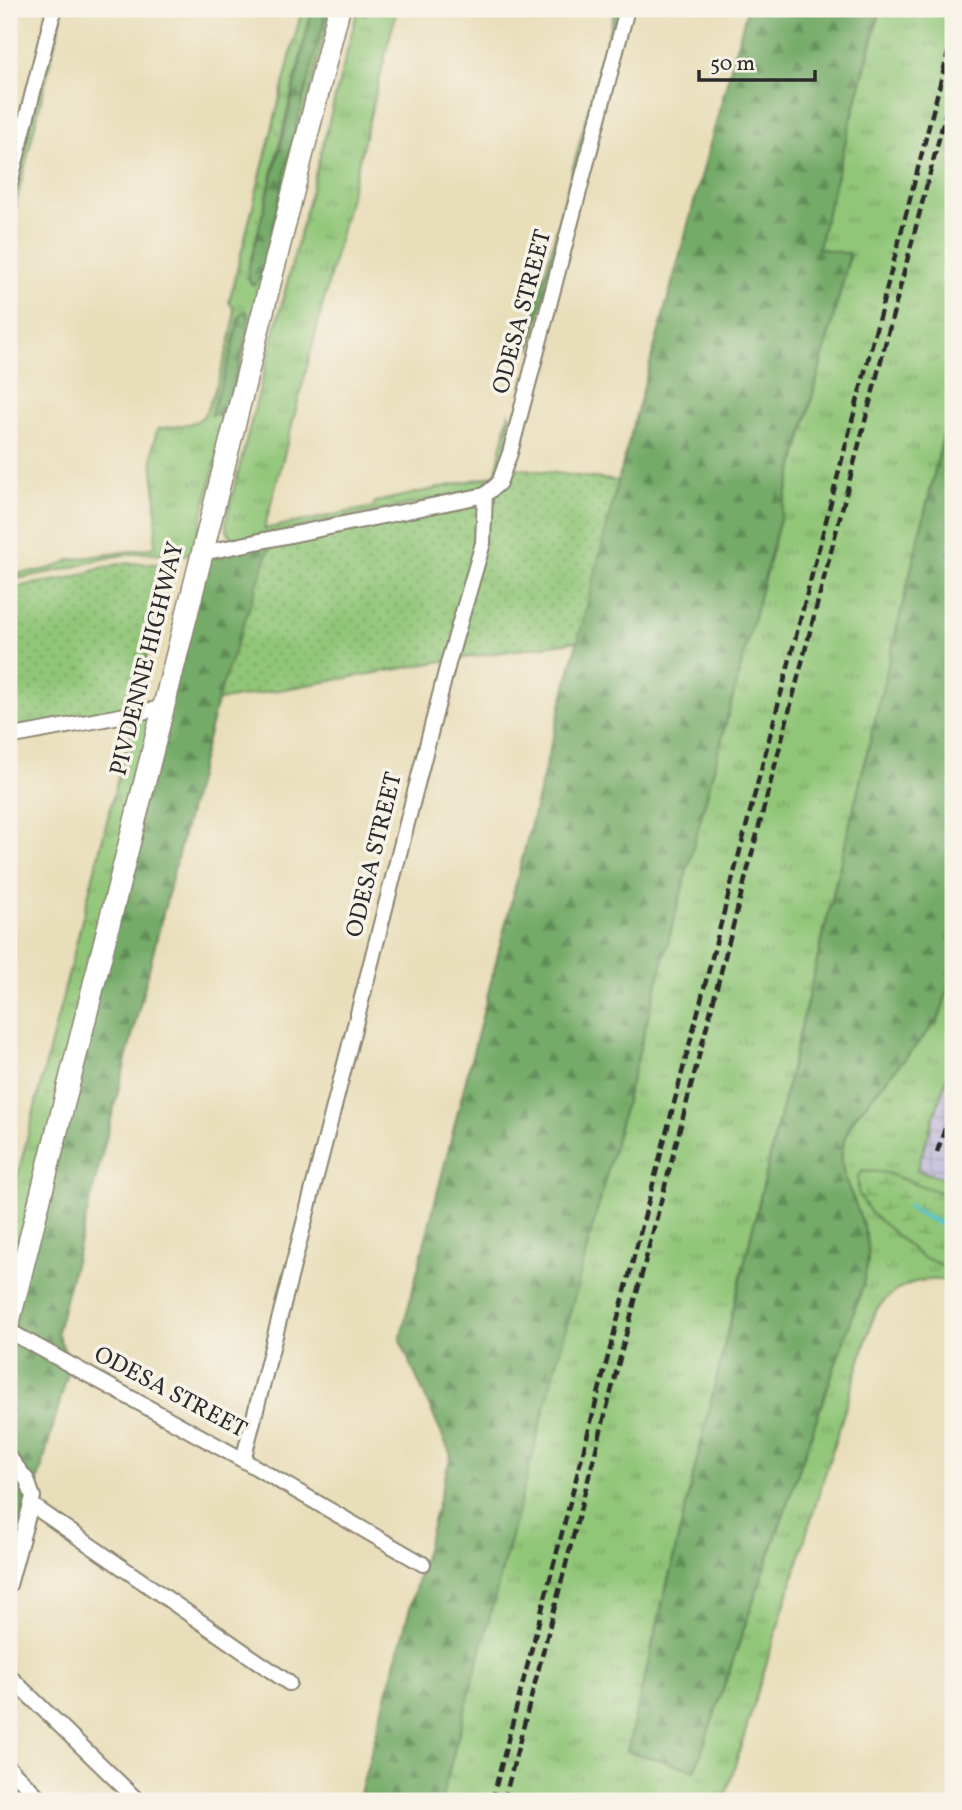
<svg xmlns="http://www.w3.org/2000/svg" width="962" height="1810" viewBox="0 0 962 1810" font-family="Vollkorn,serif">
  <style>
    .industrial { fill: url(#industrial-grid) }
    .grass { fill: url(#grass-tufts); stroke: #5e7852; stroke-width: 2; fill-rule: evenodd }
    .forest { fill: url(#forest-firs); stroke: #506b4a; stroke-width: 2 }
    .wetland { fill: url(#wetland-marsh); stroke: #5e7852; stroke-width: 2 }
    .garden { fill: url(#garden-dots); stroke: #5e7852; stroke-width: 2 }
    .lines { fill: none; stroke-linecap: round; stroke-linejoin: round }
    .stream { stroke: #57c5ce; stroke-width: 4.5 }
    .street-casing { stroke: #8a8472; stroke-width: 18 }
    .secondary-casing { stroke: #8a8472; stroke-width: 24 }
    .street { stroke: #fff; stroke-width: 14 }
    .secondary { stroke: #fff; stroke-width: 21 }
    .rail { stroke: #2b2b2b; stroke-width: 4.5; stroke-dasharray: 10 5; stroke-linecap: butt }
    .labels { text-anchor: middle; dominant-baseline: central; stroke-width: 7; stroke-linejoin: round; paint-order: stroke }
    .street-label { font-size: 24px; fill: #2b2b2b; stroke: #f7f3e8 }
  </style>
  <defs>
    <pattern id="industrial-grid" width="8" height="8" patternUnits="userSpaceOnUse" patternTransform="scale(1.75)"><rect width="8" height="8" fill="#c5c0db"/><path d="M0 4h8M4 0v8" fill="none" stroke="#a9a5bc"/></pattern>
    <pattern id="grass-tufts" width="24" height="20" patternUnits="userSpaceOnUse" patternTransform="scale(1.75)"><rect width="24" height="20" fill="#91c678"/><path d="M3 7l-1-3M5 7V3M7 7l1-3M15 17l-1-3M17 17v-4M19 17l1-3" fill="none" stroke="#77a163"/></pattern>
    <pattern id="forest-firs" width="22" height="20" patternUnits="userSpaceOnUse" patternTransform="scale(1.75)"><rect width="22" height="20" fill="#74ab68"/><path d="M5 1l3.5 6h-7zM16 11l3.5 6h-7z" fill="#5f8b56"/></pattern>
    <pattern id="wetland-marsh" width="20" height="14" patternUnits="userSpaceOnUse" patternTransform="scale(1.75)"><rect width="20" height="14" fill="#91c678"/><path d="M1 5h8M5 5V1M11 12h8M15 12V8" fill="none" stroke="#77a163"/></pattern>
    <pattern id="garden-dots" width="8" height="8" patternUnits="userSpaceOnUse" patternTransform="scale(1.75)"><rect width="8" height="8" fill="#91c678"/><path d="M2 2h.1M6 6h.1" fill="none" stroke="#77a163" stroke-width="1.8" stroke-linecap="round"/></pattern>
  </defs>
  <rect width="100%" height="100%" fill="#f7f3e8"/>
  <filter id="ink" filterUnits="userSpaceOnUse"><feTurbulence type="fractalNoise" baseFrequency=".0143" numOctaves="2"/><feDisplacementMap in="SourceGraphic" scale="14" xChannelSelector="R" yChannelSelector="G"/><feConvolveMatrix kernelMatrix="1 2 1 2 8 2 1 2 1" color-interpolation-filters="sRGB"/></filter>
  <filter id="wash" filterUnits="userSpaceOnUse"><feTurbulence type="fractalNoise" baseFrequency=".00686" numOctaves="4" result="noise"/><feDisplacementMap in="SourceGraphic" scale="28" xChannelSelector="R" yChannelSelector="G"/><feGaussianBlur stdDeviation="1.57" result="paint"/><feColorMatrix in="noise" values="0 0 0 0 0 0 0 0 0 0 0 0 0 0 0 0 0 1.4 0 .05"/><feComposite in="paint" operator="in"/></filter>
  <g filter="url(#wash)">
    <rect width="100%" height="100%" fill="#e9deba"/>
    <path class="industrial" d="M953 1057V1181L917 1170Z"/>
    <path class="grass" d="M58 9H63L9 233V204Z
      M302 9H312L247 278 263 272C281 183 303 96 327 9H331L194 549C183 563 157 552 142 553 117 554 96 561 73 567 52 573 30 576 9 580V574C28 572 52 571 69 560L150 548 155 545C155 532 157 518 156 506 156 479 147 454 158 429 170 426 191 426 200 419 212 411 233 333 234 317 235 311 233 307 229 302ZM249 316 226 404 220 417 218 414 239 317Z
      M358 9 365 15 369 9H397C353 182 312 356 264 529L373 507 375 502 492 476 496 472 509 413C513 426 502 471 492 481 483 491 463 493 451 496L238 540C228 535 225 531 226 519Z
      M881 9H953V395L627 1751 695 1770 863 1285C866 1271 870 1256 867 1241 858 1190 822 1169 856 1115L939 1019 953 972V1057L917 1170 953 1181V1282C921 1275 894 1285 875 1312L724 1801H440L850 255 817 249Z
      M162 708 9 1310V1210L134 714Z"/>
    <path class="forest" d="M312 9H327L292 142 263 272 255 285 250 283 248 270 283 136Z
      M615 9H623L534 336 531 347 524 353Z
      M747 9H880L818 248 850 254 441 1801H358L451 1455 400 1340 618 481Z
      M247 311C253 326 228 401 220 418L218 414 211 415 230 356 239 317 243 312Z
      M953 395V972L939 1019 856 1115C822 1169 858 1190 867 1241 870 1256 866 1271 863 1285L695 1770 627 1751Z
      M273 539 217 701 57 1332 70 1365 9 1585V1322L202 553Z"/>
    <path class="wetland" d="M864 1170 886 1173 953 1197V1270L920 1256 871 1213 858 1193V1176Z"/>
    <path class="garden" d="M516 468 618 481 578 641 449 660 217 701 273 539 469 500 504 471Z
      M125 563 158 564 165 572 134 714 9 737V588L75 577 101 568Z"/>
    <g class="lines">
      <path class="stream" d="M909 1207 953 1231"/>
    </g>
  </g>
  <g filter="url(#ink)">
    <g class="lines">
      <g class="street-casing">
        <path id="street" d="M9 187 54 9
          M202 553 485 495
          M9 737 162 708
          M9 1331 243 1460 449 660 483 543 485 495 499 483 510 453 627 9
          M9 1457 27 1480 33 1497 9 1585
          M243 1460 423 1564
          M32 1505 289 1683
          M9 1676 138 1801
          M9 1768 43 1801"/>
      </g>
      <g class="secondary-casing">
        <path id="secondary" d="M9 1322 339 9"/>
      </g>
      <use href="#street" class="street"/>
      <use href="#secondary" class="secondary"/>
      <path class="rail" d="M937 1152 953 1105
        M951 1156 953 1149
        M492 1801 953 34
        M504 1801 953 85"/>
    </g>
  </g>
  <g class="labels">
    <g class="street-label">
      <text transform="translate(523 312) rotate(-75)">ODESA STREET</text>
      <text transform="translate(148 659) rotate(-76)">PIVDENNE HIGHWAY</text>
      <text transform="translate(375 855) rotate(-76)">ODESA STREET</text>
      <text transform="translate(170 1393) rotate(28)">ODESA STREET</text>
    </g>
  </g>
  <rect width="962" height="1810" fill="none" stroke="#f7f3e8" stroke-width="35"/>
  <path d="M699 70v10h116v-10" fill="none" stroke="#2b2b2b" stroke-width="3.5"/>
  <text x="710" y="70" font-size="21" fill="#2b2b2b" stroke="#f7f3e8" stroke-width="5" paint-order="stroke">50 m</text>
</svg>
